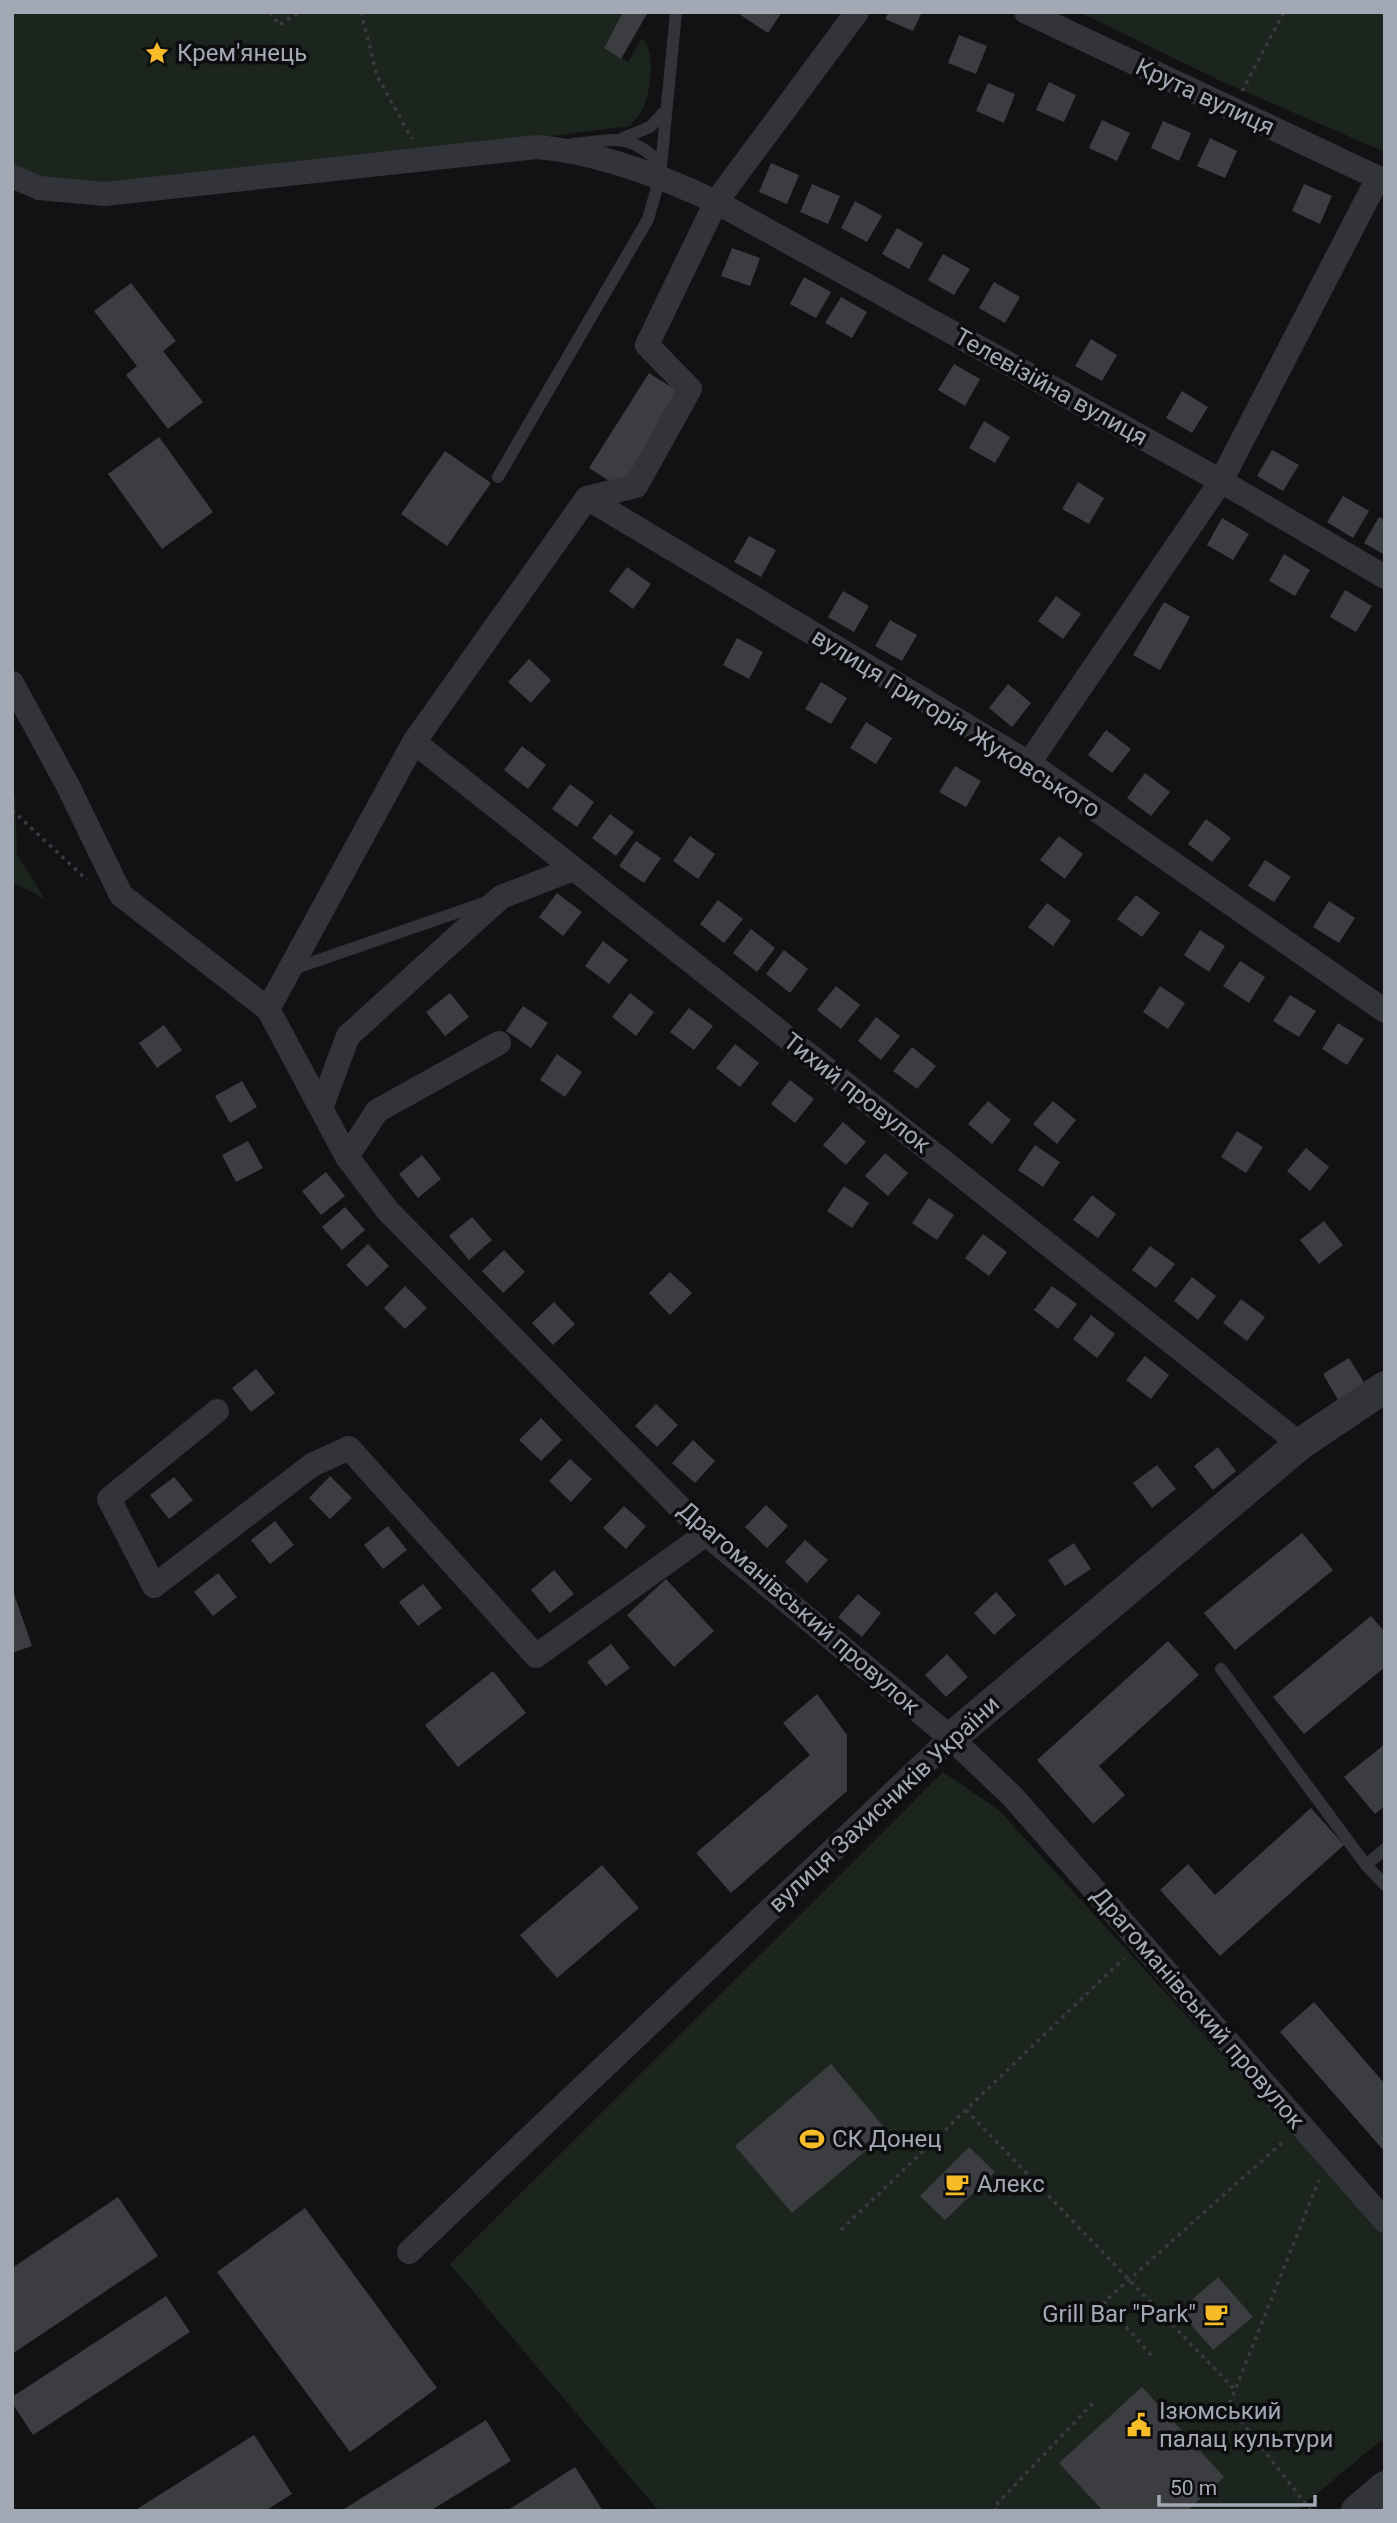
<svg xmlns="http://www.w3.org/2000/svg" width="1397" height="2523" viewBox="0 0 1397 2523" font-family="Roboto,sans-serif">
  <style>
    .green { fill: #1c241e }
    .building { fill: #3c3d41 }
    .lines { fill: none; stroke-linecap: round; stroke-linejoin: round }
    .path { stroke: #393b40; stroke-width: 3.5; stroke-dasharray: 3.5 5; stroke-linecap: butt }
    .service { stroke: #333439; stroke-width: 12 }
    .minor { stroke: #333439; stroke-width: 24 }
    .tertiary { stroke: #333439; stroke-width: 32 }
    .labels { text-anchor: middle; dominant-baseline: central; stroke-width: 7; stroke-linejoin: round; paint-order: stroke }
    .poi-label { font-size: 24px; fill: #a3a8b5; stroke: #0d0d0f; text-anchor: start }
    .street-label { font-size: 24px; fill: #a3a8b5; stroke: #0d0d0f }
  </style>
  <rect width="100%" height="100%" fill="#121214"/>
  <path class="green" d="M12 12H623L604 48 628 62 642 38C656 50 651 92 643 108 641 114 634 120 630 126L105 194 12 176Z
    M1079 12H1385V152L1227 84Z
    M12 789 15 796 17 855 45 899 12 882Z
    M943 1772 999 1810 1385 2234V2437L1296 2511H659L450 2264Z"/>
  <path class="building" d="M623 12H648L621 59 604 48Z
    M736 12H782L768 33Z
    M889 12H922L913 31 885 19Z
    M959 35 987 46 976 74 948 63Z
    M1049 82 1076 95 1064 122 1036 110Z
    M988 83 1015 94 1004 123 976 111Z
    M1102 120 1130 133 1117 161 1089 148Z
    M1163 121 1191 133 1179 161 1151 148Z
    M1210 138 1237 151 1225 178 1197 166Z
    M771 163 799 175 787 204 759 192Z
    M812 184 840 196 828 224 800 212Z
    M1304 184 1332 196 1320 224 1292 211Z
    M855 201 882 216 867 242 841 228Z
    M897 228 923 243 909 269 882 254Z
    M732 248 760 258 750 286 721 276Z
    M943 254 970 269 954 295 928 280Z
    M804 277 831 292 816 318 790 304Z
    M994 282 1020 297 1005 323 979 308Z
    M131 283 176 341 163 351 203 402 168 429 126 375 137 366 94 311Z
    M841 297 867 312 852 338 825 323Z
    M1091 339 1117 355 1102 381 1075 366Z
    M954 364 980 379 965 406 938 390Z
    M649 373 681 393 620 488 589 468Z
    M1182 391 1208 407 1192 433 1166 418Z
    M984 421 1010 437 995 463 969 448Z
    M159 437 213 512 162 549 108 474Z
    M1272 450 1299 465 1283 491 1257 476Z
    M445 451 491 483 447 546 401 514Z
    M1078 482 1104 498 1089 524 1062 509Z
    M1343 496 1369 511 1353 538 1327 522Z
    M1379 517 1385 520V555L1364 543Z
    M1222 518 1249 534 1233 560 1207 545Z
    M749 536 776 550 761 577 734 562Z
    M1284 554 1310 570 1295 596 1269 581Z
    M627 567 651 584 633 609 609 591Z
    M1345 590 1372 606 1356 632 1330 617Z
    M843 591 869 606 854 632 828 617Z
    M1056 596 1081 614 1063 639 1038 621Z
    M1164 602 1190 617 1160 670 1133 655Z
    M890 620 917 635 902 661 875 646Z
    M737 638 763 652 749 679 723 665Z
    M529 659 551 680 531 703 508 682Z
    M821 682 847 698 831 724 805 709Z
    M1008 684 1031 703 1012 727 989 708Z
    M866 722 892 738 876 764 850 748Z
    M1106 730 1131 749 1112 773 1088 755Z
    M522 746 546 765 528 789 504 770Z
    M955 766 981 781 966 807 939 792Z
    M1145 773 1170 792 1151 816 1127 798Z
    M570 784 594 802 577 827 552 809Z
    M610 814 634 832 616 856 592 838Z
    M1206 819 1231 838 1212 862 1188 844Z
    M690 836 715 854 698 879 673 861Z
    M1059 836 1083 854 1065 879 1040 860Z
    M636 841 661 858 644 883 619 866Z
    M1265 860 1291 877 1274 902 1248 886Z
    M557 893 582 912 563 936 539 917Z
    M1136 895 1160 913 1142 937 1117 919Z
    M718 900 743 919 724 943 700 924Z
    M1329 901 1355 918 1339 943 1313 927Z
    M1047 903 1071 921 1053 946 1028 927Z
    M751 929 775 948 757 972 733 953Z
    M1200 930 1225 946 1209 972 1184 955Z
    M603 941 628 960 609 984 585 966Z
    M784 950 808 969 790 993 766 974Z
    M1240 961 1265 977 1249 1003 1223 986Z
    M836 986 860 1005 841 1029 817 1010Z
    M1160 986 1185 1003 1168 1029 1143 1012Z
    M450 993 469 1017 445 1036 426 1012Z
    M630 993 654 1012 636 1036 612 1017Z
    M1290 995 1316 1011 1299 1037 1273 1021Z
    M523 1006 548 1023 531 1048 506 1031Z
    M689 1008 713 1026 694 1050 670 1032Z
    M876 1017 900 1036 881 1060 858 1041Z
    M1338 1023 1364 1039 1347 1065 1322 1049Z
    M164 1025 182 1050 157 1068 139 1043Z
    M735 1044 759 1063 740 1087 716 1068Z
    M912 1047 936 1066 917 1089 893 1071Z
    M557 1054 582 1072 565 1097 540 1080Z
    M790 1080 814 1099 795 1123 771 1104Z
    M242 1081 257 1107 230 1123 215 1096Z
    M988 1101 1011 1120 992 1144 968 1124Z
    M1053 1101 1076 1120 1057 1144 1033 1124Z
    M843 1122 866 1142 846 1165 823 1145Z
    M1237 1131 1263 1147 1246 1173 1221 1157Z
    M248 1141 263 1168 236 1182 222 1155Z
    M1035 1145 1060 1162 1043 1187 1018 1170Z
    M1306 1148 1329 1167 1310 1191 1287 1171Z
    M885 1153 908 1173 888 1196 865 1176Z
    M422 1155 441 1179 418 1198 399 1174Z
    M326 1172 345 1196 321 1215 302 1191Z
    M844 1186 869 1203 852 1228 827 1211Z
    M1092 1195 1116 1214 1098 1238 1073 1220Z
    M929 1198 954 1215 937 1240 912 1223Z
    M345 1207 365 1230 342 1250 322 1227Z
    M472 1217 492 1240 469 1260 449 1236Z
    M1324 1221 1343 1245 1319 1264 1300 1240Z
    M983 1234 1007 1252 989 1276 965 1258Z
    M368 1244 389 1266 367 1287 346 1265Z
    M1150 1246 1175 1264 1156 1288 1132 1270Z
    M504 1250 525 1272 503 1293 482 1271Z
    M670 1272 692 1293 670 1315 649 1293Z
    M1192 1277 1216 1296 1198 1320 1174 1301Z
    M405 1286 427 1308 405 1329 384 1308Z
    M1052 1286 1077 1304 1058 1329 1034 1310Z
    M1241 1299 1265 1317 1247 1341 1223 1323Z
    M554 1302 575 1324 553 1345 532 1323Z
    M1091 1315 1115 1334 1097 1358 1073 1339Z
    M1145 1356 1169 1375 1151 1399 1126 1380Z
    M1349 1358 1365 1384 1338 1400 1323 1374Z
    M256 1369 275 1393 251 1412 232 1388Z
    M656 1404 678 1425 657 1447 635 1426Z
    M541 1418 562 1440 541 1461 519 1440Z
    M693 1440 715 1461 695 1483 672 1463Z
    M1218 1447 1236 1471 1213 1490 1194 1466Z
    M570 1459 592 1479 571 1502 549 1481Z
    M1157 1465 1176 1489 1152 1508 1133 1483Z
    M330 1476 352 1498 330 1519 309 1498Z
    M174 1477 193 1500 169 1519 150 1495Z
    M766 1505 788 1526 767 1548 745 1527Z
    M624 1506 646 1526 626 1549 603 1528Z
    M275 1521 294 1545 270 1564 251 1540Z
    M388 1526 407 1550 383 1569 364 1545Z
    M1302 1533 1333 1570 1235 1650 1204 1613Z
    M805 1540 828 1560 807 1583 785 1562Z
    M1074 1543 1091 1569 1065 1586 1048 1560Z
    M554 1570 574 1594 550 1613 531 1590Z
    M218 1573 237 1597 213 1616 194 1592Z
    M666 1579 714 1631 674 1667 627 1615Z
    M423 1584 442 1608 418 1626 399 1602Z
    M12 1588 32 1646 12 1653Z
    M996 1592 1016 1615 994 1635 974 1613Z
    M858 1594 881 1613 862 1637 838 1617Z
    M1371 1616 1385 1632V1667L1304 1734 1273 1697Z
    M1168 1641 1199 1675 1099 1766 1125 1795 1093 1824 1037 1760Z
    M611 1644 630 1668 606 1686 587 1662Z
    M947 1654 968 1677 946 1697 925 1675Z
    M493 1671 526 1713 458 1767 425 1725Z
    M817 1694 847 1735V1791L731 1893 696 1853 810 1755 783 1723Z
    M1385 1744V1806L1375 1814 1344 1777Z
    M1311 1808 1344 1845 1220 1956 1160 1890 1188 1864 1215 1895Z
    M602 1865 639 1908 557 1978 520 1935Z
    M1314 2002 1385 2084V2152L1280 2032Z
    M831 2064 888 2132 792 2213 735 2146Z
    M969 2147 995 2172 945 2220 920 2196Z
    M118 2197 158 2256 12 2354V2268Z
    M305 2208 437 2388 350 2452 217 2272Z
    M1218 2277 1253 2317 1213 2350 1179 2311Z
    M166 2296 190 2332 33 2435 12 2403V2397Z
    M1142 2387 1224 2477 1187 2511H1103L1059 2463Z
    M486 2420 511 2461 430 2511H341Z
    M254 2435 292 2494 265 2511H134Z
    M575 2467 603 2511H507Z"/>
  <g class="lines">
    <path class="path" d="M270 12 279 25 299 12
      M361 12 377 76 412 139
      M1242 91 1284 12
      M12 810 87 880
      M966 2110 1235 2390
      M841 2230 1124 1958
      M1151 2355 1104 2302 1284 2141
      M997 2511 994 2507 1096 2400
      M1311 2511 1229 2405 1319 2180"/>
    <path class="service" d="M623 138 650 127 666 110
      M573 144C614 140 629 132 661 164
      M498 477 648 219 660 177 676 12
      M293 969 487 902
      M1221 1669 1366 1865
      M1385 1849 1366 1865 1385 1885"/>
    <path class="minor" d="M1026 12 1385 181
      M12 176 39 188 105 194 537 147C598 152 661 176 716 202L1221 481 1385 577
      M587 498 1029 763 1385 1011
      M12 683 68 786 121 895 268 1009 347 1157 388 1211 706 1534 951 1738 1012 1796 1385 2221
      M414 742 1300 1444
      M1029 763 1221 481 1378 178
      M268 1009 414 742 587 498 636 486 690 389 647 345 716 202 857 12
      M321 1108 348 1036 501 897 573 869
      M347 1157 377 1111 499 1043
      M217 1411 109 1499 154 1586 312 1465 349 1448 536 1656 706 1534
      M409 2252 951 1738"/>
    <path class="tertiary" d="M951 1738 1300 1444 1385 1387
      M1357 2511 1385 2487"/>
  </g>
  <defs>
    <g id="sight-bare" transform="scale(1.89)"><path d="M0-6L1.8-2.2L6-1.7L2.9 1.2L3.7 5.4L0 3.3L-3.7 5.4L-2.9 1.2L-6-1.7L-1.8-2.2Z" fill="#f7bb27" stroke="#0d0d0f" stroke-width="2.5" paint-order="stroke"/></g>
    <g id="stadium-bare" transform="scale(1.89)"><path d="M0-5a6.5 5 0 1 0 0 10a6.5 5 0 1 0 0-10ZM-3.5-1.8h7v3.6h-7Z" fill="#f7bb27" stroke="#0d0d0f" stroke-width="2.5" paint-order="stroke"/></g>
    <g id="cafe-bare" transform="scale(1.89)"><path d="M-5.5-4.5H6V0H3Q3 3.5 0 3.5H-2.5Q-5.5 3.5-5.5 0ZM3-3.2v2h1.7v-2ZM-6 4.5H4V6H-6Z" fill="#f7bb27" stroke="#0d0d0f" stroke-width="2.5" paint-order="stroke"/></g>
    <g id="civic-bare" transform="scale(1.89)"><path d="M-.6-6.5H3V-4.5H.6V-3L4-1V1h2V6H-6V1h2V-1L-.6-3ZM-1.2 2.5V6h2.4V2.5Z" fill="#f7bb27" stroke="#0d0d0f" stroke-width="2.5" paint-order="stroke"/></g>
  </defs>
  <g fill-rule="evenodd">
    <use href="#sight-bare" x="157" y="53"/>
    <use href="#stadium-bare" x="812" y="2139"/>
    <use href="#cafe-bare" x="957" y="2184"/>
    <use href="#cafe-bare" x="1216" y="2314"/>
    <use href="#civic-bare" x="1139" y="2425"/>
  </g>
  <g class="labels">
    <g class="poi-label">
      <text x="177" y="53">Крем'янець</text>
      <text x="832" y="2139">СК Донец</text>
      <text x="977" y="2184">Алекс</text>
      <text x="1196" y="2314" text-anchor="end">Grill Bar "Park"</text>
      <text x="1159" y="2411">Ізюмський<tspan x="1159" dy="28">палац культури</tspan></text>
    </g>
    <g class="street-label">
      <text transform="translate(1205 97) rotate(25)">Крута вулиця</text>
      <text transform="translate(1051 387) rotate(29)">Телевізійна вулиця</text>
      <text transform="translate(956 723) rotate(32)">вулиця Григорія Жуковського</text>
      <text transform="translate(857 1093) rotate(38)">Тихий провулок</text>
      <text transform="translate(799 1608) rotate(41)">Драгоманівський провулок</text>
      <text transform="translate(884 1804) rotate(-43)">вулиця Захисників України</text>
      <text transform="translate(1198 2008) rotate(49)">Драгоманівський провулок</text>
    </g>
  </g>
  <rect width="1397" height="2523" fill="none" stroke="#a3a8b5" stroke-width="28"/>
  <path d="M1159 2495v10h156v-10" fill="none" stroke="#a3a8b5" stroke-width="3.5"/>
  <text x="1170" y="2495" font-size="21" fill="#a3a8b5" stroke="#0d0d0f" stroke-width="5" paint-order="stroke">50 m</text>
</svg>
